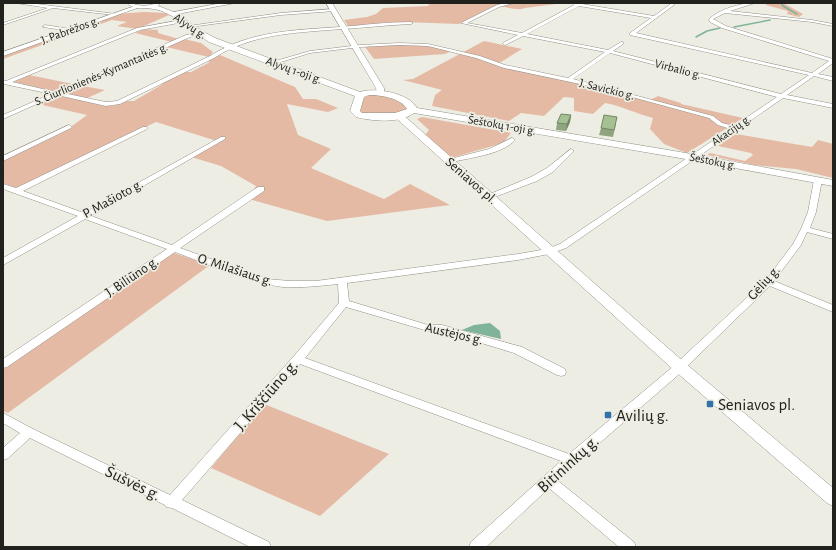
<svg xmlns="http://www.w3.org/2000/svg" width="836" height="550" viewBox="0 0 836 550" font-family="'Alegreya Sans',sans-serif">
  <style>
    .green { fill: #e5baa5 }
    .water { fill: #80b498 }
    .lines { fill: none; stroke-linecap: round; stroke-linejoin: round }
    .stream { stroke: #80b498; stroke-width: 1.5 }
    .street-casing { stroke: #919188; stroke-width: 1 }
    .secondary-casing { stroke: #919188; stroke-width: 1 }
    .primary-casing { stroke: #919188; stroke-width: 1 }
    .street { fill: #fff; fill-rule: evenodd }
    .secondary { fill: #fff; fill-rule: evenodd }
    .primary { fill: #fff; fill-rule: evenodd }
    .wall { fill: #8ea57e }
    .shaded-wall { fill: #748666 }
    .building { fill: #a5c092; stroke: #748666 }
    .poi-dot { fill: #3172a8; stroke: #edede3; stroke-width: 1.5 }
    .labels { text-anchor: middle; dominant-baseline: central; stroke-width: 3.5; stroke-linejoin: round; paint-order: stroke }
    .far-street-label { font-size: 12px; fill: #21211d; stroke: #edede3 }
    .street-label { font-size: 14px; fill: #21211d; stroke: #edede3 }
    .near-street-label { font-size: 17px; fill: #21211d; stroke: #edede3 }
    .near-poi-label { font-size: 17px; fill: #21211d; stroke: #edede3; text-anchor: start }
  </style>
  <rect width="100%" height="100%" fill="#edede3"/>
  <path class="green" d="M430 3H564L525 8C515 12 502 4 492 7L459 24 404 22 348 26 344 20 367 17 376 14 383 8 428 6Z
    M767 3H786L785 4 803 14 799 17 787 14 788 11 766 5Z
    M144 12 166 13 169 15 137 29 117 26 127 22 112 20 3 59V55L117 14Z
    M144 29 158 30V33L179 39 172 42 135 33Z
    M184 39 201 43 213 52 209 57 166 47Z
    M484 41 522 49 496 65C546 77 597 88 648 101L658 96 681 103V104L743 118 687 153 664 144 650 129 653 118C637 114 622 106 605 103L593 114 574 111V98L564 97 544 116 521 113 509 121 432 106 435 95 442 90 403 80 413 79Z
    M389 45H421L451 51 445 54 374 59 365 47Z
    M220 55 295 87 303 99H316L338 108 328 112 287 104 298 135 331 149 311 168 384 199 410 184 450 205 327 221 249 199 256 186 221 166 191 157 220 142 156 122 23 186 16 188 3 183V161L72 126 87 115 38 104 58 95 105 106H113L125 101H134L163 84 161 83 183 72H191L210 62 207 61Z
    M29 75 73 84 59 90 53 91 14 82Z
    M77 85 105 90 85 99 63 92Z
    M383 94 405 104 409 108 402 113 366 115 360 112V100L365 95Z
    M422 117 511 133 503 143 451 158 425 135 429 130 417 119Z
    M736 134 812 147 818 140 833 144V178L796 169 754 165 707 155 710 153 745 161 753 155 751 153 718 146Z
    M174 253 210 265 8 413 3 411V368L170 254Z
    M264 404 389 454 320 516 211 468Z"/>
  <path class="water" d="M490 323 500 331 501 339 462 330 474 325Z"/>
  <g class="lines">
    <path class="stream" d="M781 3 783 6 797 14
      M734 27 770 20
      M696 37 707 31 720 28"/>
    <g class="street-casing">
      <path id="street" d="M16 3H29L116 14 114 15 53 8 3 25V23L48 8Z
        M506 3H514L499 7 467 23 522 33 574 5 573 4 574 3H583L582 4 654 16 672 3H674V5L636 33 812 73 829 61 722 28 710 22 709 19C720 9 740 3 755 3L730 11 812 20 833 24V26L812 22 725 13 713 19 726 26 833 59V63L818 74 833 77V81L814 76 787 95 833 104V108L783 98 566 248 549 254 518 260 347 283 349 301 428 325H442L522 347 565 369 566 372 565 375 561 376 557 375 514 353 442 331H428L346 307 305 358 569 454 669 370 766 280 793 244 801 229 808 212 814 180 818 178H821L822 180 816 212 810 228 833 234V239L807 232 801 245 774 281 833 305V312L770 286 677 376 557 480 634 542 636 547H619L549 488 486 547H469L471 542 561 461 300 364 182 500 269 542 271 547H250L172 508 166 507 165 505 30 438 7 459 3 460V448L20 433 3 423V413L33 429 170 495 294 356 339 303 338 284C319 286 301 288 283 287 248 283 208 264 175 252L7 367 3 368V359L167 249 85 219 3 265V258L78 216 3 189V184L16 188 143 127H147V129L23 191 84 213 221 137H225V139L91 216 172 245 258 187H264V191L180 248 267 279 290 281H316L518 254 547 249 560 244 730 129 718 125 709 118 599 88 504 68 476 58 428 46 399 45 360 47 310 53 268 66 265 64 310 51 360 45 399 43 428 44 480 56 505 65 568 78 605 52 523 36 505 45 503 44V43L518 35 461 23 497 5ZM579 6 651 18 630 33V35L809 75 781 94 613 51 623 44V42H621L608 50 527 34ZM610 53 777 97 734 126 722 123 713 116 573 79Z
        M334 9 335 11 281 15 190 27 188 26 281 13Z
        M182 20 184 22 140 30 12 82 56 92 186 35 201 32V34L190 37 63 93 106 102 117 101 210 56C249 31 295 30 340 27 364 25 387 22 411 22L413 23 411 24C387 25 364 28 341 29 297 33 252 33 214 58L120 104 106 106 57 95 3 119V115L51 94 4 84 3 80 6 81 137 28Z
        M45 25 70 29 72 30 70 31 43 27Z
        M69 125 72 127 71 128 3 161V156Z
        M512 138 515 140C502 155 467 158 448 163L445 161 446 160 489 149Z
        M571 149 574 151 553 172 537 181 492 198H489L485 196 531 177 547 168Z"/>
    </g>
    <g class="secondary-casing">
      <path id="secondary" d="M222 3H235L172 15 169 13Z
        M326 3H332L384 88V95H381L377 93 376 88Z
        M135 6 140 7 3 56V52Z
        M396 114H402L685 363 833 488V506L827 503 675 371 396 118Z"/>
    </g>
    <g class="primary-casing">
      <path id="primary" d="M127 3 144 6 160 3 158 6 174 12 202 31 215 38 360 92C375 87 409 93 417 108L680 152 833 180V186L680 158 414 113C399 124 372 121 356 117L350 111 355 96 209 42C196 34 180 19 168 14 164 12 158 9 153 9 144 7 135 11 127 3ZM369 95C381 95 401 98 407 109L395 113H362L360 111 364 97Z"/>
    </g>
    <use href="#street" class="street"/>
    <use href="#secondary" class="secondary"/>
    <use href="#primary" class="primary"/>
  </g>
  <path class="wall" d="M571 115 570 122 566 131 556 130 557 123Z
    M616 124 613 137 599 135 601 128Z"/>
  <path class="shaded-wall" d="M571 115 570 122 566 131 567 124Z"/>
  <path class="building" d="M561 114 571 115 567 124 557 123Z
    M604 115 617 117 614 130 601 128Z"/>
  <g class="poi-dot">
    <rect x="706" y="400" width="8" height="8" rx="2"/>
    <rect x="604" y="411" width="8" height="8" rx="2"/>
  </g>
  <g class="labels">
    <g class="far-street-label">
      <text transform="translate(190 26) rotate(33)">Alyvų g.</text>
      <text transform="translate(70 30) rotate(-20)">J. Pabrėžos g.</text>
      <text transform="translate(678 69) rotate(15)">Virbalio g.</text>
      <text transform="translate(294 70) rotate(20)">Alyvų 1-oji g.</text>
      <text transform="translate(101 74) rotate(-23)">S. Čiurlionienės-Kymantaitės g.</text>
      <text transform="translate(607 89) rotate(14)">J. Savickio g.</text>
      <text transform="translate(502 125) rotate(10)">Šeštokų 1-oji g.</text>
      <text transform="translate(731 130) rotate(-35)">Akacijų g.</text>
      <text transform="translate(713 161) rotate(11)">Šeštokų g.</text>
    </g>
    <g class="street-label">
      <text transform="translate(471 181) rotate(41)">Seniavos pl.</text>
      <text transform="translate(113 199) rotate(-29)">P. Mašioto g.</text>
      <text transform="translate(235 270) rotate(18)">O. Milašiaus g.</text>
      <text transform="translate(132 277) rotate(-34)">J. Biliūno g.</text>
      <text transform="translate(764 283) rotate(-48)">Gėlių g.</text>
      <text transform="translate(454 334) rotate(13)">Austėjos g.</text>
    </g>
    <g class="near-street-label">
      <text transform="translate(266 395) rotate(-49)">J. Kriščiūno g.</text>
      <text transform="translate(568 464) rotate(-42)">Bitininkų g.</text>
      <text transform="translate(133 483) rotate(26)">Šušvės g.</text>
    </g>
    <g class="near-poi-label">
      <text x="718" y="404">Seniavos pl.</text>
      <text x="616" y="415">Avilių g.</text>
    </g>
  </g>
  <rect width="836" height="550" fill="none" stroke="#21211d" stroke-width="8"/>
</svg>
